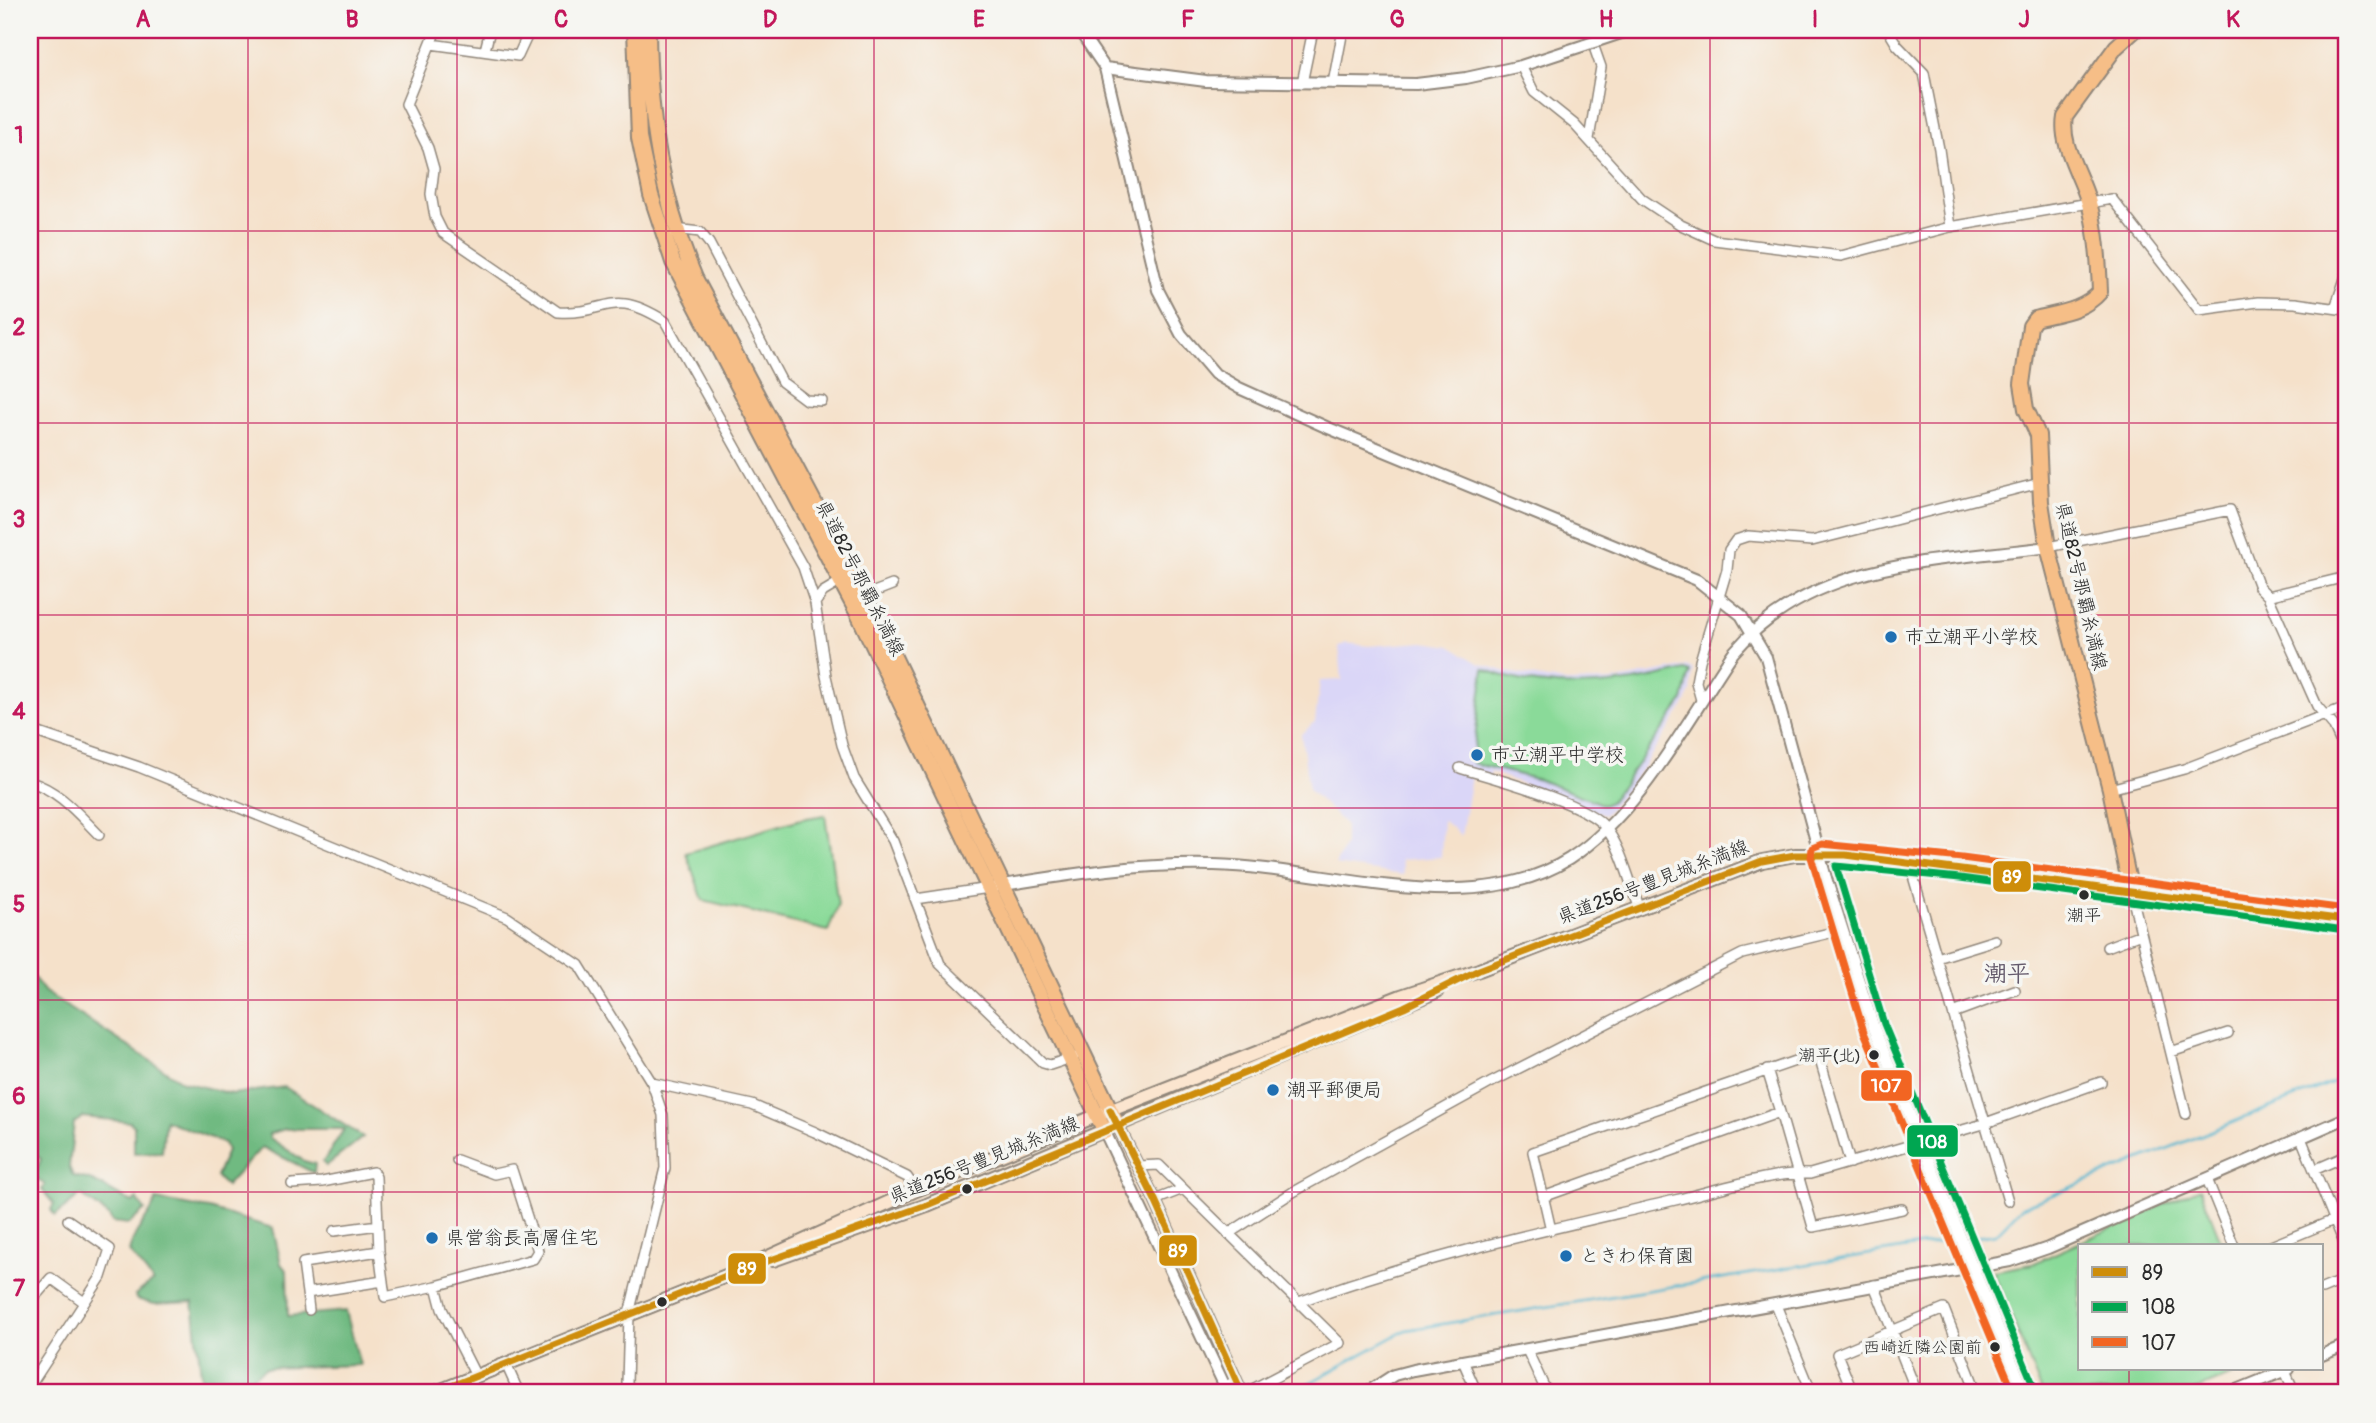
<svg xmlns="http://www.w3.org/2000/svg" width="2376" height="1423" viewBox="0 0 2376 1423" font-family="Pangolin,'Klee One',sans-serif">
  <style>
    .built { fill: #dad6f7 }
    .green { fill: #8ada99; stroke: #5a8262; stroke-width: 2 }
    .forest { fill: #6fba81; stroke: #4d7256; stroke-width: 2 }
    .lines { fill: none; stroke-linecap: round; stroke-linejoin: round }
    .stream { stroke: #51b6d0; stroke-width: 2.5 }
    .minor-casing { stroke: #90867a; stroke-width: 12 }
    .tertiary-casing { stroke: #90867a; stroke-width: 14 }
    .secondary-casing { stroke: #90867a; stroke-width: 16 }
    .primary-casing { stroke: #90867a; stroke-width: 18 }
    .minor { stroke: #fff; stroke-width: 9 }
    .tertiary { stroke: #fff; stroke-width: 10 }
    .secondary { stroke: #fbe5cf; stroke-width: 12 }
    .primary { stroke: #f6be87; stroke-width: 14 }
    .tertiary-bridge-casing { stroke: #90867a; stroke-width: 14; stroke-linecap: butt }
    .tertiary-bridge { stroke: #fff; stroke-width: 10 }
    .bus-1-casing { stroke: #f6f6f2; stroke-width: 12 }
    .bus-2-casing { stroke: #f6f6f2; stroke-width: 12 }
    .bus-3-casing { stroke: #f6f6f2; stroke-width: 12 }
    .bus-1 { stroke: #ce8d09; stroke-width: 7 }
    .bus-2 { stroke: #00a651; stroke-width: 7 }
    .bus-3 { stroke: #f26522; stroke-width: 7 }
    .grid { fill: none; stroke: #c2185b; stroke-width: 2; stroke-opacity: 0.55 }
    .poi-dot { fill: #1f6fb2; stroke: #f6f6f2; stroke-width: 2.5 }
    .bus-dot { fill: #2b2b2b; stroke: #f6f6f2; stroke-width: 2.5 }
    .labels { text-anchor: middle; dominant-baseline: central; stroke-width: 7; stroke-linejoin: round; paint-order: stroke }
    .bus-label { font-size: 17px; fill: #2b2b2b; stroke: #f6f6f2; text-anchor: end }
    .street-label { font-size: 19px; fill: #2b2b2b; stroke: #f6f6f2 }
    .poi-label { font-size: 19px; fill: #2b2b2b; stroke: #f6f6f2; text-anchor: start }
    .quarter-label { font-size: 23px; font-weight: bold; fill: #645a6c; stroke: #f6f6f2 }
    .line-badge { stroke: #f6f6f2; stroke-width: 2.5 }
    .badge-label { font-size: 19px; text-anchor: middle; font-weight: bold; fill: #fff }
    .neatline { fill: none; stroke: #c2185b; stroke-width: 2.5 }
    .grid-label { font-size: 23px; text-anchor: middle; font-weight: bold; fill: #c2185b }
  </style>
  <rect width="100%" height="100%" fill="#f6f6f2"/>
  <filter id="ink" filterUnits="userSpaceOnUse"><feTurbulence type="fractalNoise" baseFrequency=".0143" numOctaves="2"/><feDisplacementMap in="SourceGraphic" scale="14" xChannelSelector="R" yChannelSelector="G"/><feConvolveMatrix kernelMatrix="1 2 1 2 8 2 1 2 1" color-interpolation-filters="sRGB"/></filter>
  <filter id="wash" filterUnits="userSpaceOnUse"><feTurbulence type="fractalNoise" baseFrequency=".00686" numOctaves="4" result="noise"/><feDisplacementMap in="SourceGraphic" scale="28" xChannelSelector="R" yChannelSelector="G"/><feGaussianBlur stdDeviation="1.57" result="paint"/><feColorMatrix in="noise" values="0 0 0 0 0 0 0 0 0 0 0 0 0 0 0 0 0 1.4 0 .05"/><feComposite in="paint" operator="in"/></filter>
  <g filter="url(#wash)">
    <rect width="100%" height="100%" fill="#f5e1ca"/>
    <path class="built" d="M1424 642 1450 646 1478 663 1507 672 1565 682 1612 681 1688 666 1693 670 1691 691 1686 703 1629 788 1604 815 1491 772 1488 781 1471 777 1461 836 1443 820 1441 857 1401 860 1403 875 1335 865 1345 845V824L1309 790 1301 734 1315 722 1320 681 1342 680 1339 647 1346 643 1368 646Z"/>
    <path class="green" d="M1484 669C1546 695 1622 687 1685 670L1690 672 1683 701 1611 801 1604 805 1540 780 1472 763Z
      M825 815 838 905 828 931 703 900 686 853 801 819Z
      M2200 1188 2223 1246H2080V1369H2247L2188 1393H2042L1993 1271 2032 1264Z"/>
    <path class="forest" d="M30 973 45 992 183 1082 232 1094 285 1087 363 1137 326 1166 323 1162 344 1129H285L269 1134 270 1138 304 1161 315 1164 314 1173 262 1147 226 1186 216 1177 227 1151 224 1143 165 1120 162 1152 134 1153V1126L130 1122 83 1117 74 1123 69 1167 73 1176C103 1181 107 1192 133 1202L137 1199 145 1210 129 1224 112 1222 109 1216 81 1195 55 1216 51 1210 54 1204 42 1190 45 1185 34 1176 41 1159 30 1150Z
      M156 1200 209 1209 273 1228 281 1264 287 1271 288 1316 346 1311 360 1365 265 1368 251 1378 202 1383 193 1302 154 1304 136 1299 135 1295 153 1281 129 1252C133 1230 149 1220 156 1200Z"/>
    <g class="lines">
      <path class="stream" d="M1963 1239 1996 1234 2022 1207 2346 1077
        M1291 1393 1406 1330 1956 1240"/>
    </g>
  </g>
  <g filter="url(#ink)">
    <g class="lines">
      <g class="minor-casing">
        <path id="minor" d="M436 30 406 104 428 148 434 169 431 194 435 217 443 233 558 312C609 315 609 286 665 321L803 567 815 603 826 676 842 745 854 778 893 841 940 964 1043 1063 1050 1065 1074 1057
          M1588 30 1601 67 1589 139
          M1888 30 1897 45 1924 73 1939 149 1950 227
          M431 44 518 56 530 30
          M485 50 490 30
          M1521 66 1534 92 1574 124 1642 199 1681 225 1714 240 1841 256 1950 227 2112 199 2199 310 2258 302 2295 303 2346 310
          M1302 83 1313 30
          M1333 83 1343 30
          M675 234 683 230 700 232 709 243 782 382 806 400 822 401
          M2335 308 2346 276
          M2048 547 2230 510 2259 587 2268 596 2317 706 2333 725 2346 754
          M2268 596 2346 577
          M861 597 892 585
          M815 603 823 592 843 580
          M1701 700 1696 682 1700 661 1727 570 1729 550 1736 540 1748 536 1812 541 2040 483
          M30 730 139 767 507 917 579 965 652 1083 663 1115 665 1168 629 1314 627 1383 630 1393
          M1460 768C1492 778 1586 802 1605 827 1622 848 1629 882 1639 906
          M30 782C59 790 78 814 99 835
          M2110 789 2184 769 2346 707
          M1913 863V876L2008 1201
          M2131 892 2186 1114
          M916 899 989 888
          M2107 947 2141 934
          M1937 958 1995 940
          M1953 1013 2015 990
          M2171 1052 2228 1033
          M1767 1070 1780 1112
          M652 1083 752 1105 815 1132 907 1177 916 1190
          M2301 1138 2346 1248
          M1138 1166 1159 1165 1340 1343 1245 1393
          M2314 1170 2346 1156
          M2207 1179 2234 1246
          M292 1184 322 1182 373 1172 376 1177 379 1251 385 1297 436 1286 442 1309 476 1376
          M1543 1197 1780 1112 1813 1227 1902 1209
          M1155 1200 1183 1189
          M1551 1230 1533 1152 1818 1053 1850 1163
          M334 1231 378 1225
          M1228 1234 1293 1192 1492 1082 1742 954 1842 930
          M2271 1246 2346 1215
          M379 1251 303 1263 307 1293 383 1281
          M1874 1285 1917 1393
          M436 1286 533 1259 538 1251 512 1170 494 1174 457 1160
          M2322 1289 2346 1279
          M307 1293 309 1310
          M30 1302 51 1278 84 1302
          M1299 1302C1420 1257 1549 1230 1675 1200 1715 1191 1771 1171 1810 1174L1980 1125 2101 1082
          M1776 1305 1812 1393
          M1527 1350 1547 1393
          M1463 1361 1477 1393
          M506 1364 519 1393
          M2284 1369 2295 1393
          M30 1386 101 1277 110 1249 68 1220
          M1208 1393 1237 1381
          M1853 1393 1837 1354 1944 1309 1977 1393"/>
      </g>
      <g class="tertiary-casing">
        <path id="tertiary" d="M1079 30 1105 68 1158 290 1181 334 1215 374 1239 388 1326 427 1697 580 1741 615 1766 657 1826 878 1874 1028 2025 1393
          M1105 68 1206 81 1416 84 1466 78 1521 66 1585 45
          M998 886C1069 874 1142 863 1214 865 1325 867 1470 922 1569 859 1640 813 1686 722 1733 653 1814 559 1934 562 2048 547
          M1118 1126 1155 1200 1242 1393
          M1105 1132 1228 1393
          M2322 1355 2346 1345
          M1366 1393 1394 1375 1413 1370 2010 1261 2048 1248 2346 1118
          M2230 1393 2289 1369"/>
      </g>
      <g class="secondary-casing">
        <path id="secondary" d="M773 1260 927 1205 1437 991
          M731 1274 916 1190 1096 1116 1401 996 1479 970 1762 861 1795 855H1846L2346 920
          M434 1393 736 1272"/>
      </g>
      <g class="primary-casing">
        <path id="primary" d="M635 30 639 138 651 195 673 262 859 616 1105 1132
          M648 30C649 117 661 197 695 278L873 613 1118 1126
          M2131 892 2110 789 2048 547 2041 502 2038 435 2026 409 2022 384 2030 326 2035 319C2058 313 2084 311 2100 292 2099 262 2097 228 2088 200 2080 173 2060 145 2065 117L2116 47 2135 30"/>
      </g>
      <use href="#minor" class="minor"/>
      <use href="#tertiary" class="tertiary"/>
      <use href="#secondary" class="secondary"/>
      <use href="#primary" class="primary"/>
      <g class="tertiary-bridge-casing">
        <path id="tertiary-bridge" d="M1585 45 1630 30"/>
      </g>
      <use href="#tertiary-bridge" class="tertiary-bridge"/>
      <g class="bus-1-casing">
        <path id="bus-1" d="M1110 1110 1155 1200 1242 1393
          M434 1393 731 1274 927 1205 1404 1007 1479 970 1762 861 1795 855H1846L2346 920"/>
      </g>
      <g class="bus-2-casing">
        <path id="bus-2" d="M2035 1389 1884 1024 1836 866 1960 878 2345 930"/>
      </g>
      <g class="bus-3-casing">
        <path id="bus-3" d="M2014 1393 1864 1032 1811 857 1812 848 1822 844 1962 858 2346 909"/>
      </g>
      <use href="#bus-1" class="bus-1"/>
      <use href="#bus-2" class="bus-2"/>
      <use href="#bus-3" class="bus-3"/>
    </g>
  </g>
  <path class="grid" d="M248 30V1393M457 30V1393M666 30V1393M874 30V1393M1084 30V1393M1292 30V1393M1502 30V1393M1710 30V1393M1920 30V1393M2129 30V1246M30 231H2346M30 423H2346M30 615H2346M30 808H2346M30 1000H2346M30 1192H2346M2129 1369V1393"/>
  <g class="poi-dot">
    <circle cx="1891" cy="637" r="7"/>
    <circle cx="1477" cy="755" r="7"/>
    <circle cx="1273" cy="1090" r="7"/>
    <circle cx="432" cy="1238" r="7"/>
    <circle cx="1566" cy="1256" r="7"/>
  </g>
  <g class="bus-dot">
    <circle cx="2084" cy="895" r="6"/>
    <circle cx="1874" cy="1055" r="6"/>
    <circle cx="967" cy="1189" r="6"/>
    <circle cx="662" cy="1302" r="6"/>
    <circle cx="1995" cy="1347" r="6"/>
  </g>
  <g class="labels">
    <g class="bus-label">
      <text x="2084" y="915" text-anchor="middle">潮平</text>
      <text x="1861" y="1055">潮平(北)</text>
      <text x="1982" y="1347">西崎近隣公園前</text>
    </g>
    <g class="street-label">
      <text transform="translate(860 578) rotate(63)">県道82号那覇糸満線</text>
      <text transform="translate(2081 586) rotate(77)">県道82号那覇糸満線</text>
      <text transform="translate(1653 882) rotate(-21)">県道256号豊見城糸満線</text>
      <text transform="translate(984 1160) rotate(-22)">県道256号豊見城糸満線</text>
    </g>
    <g class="poi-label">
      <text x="1905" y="637">市立潮平小学校</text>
      <text x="1491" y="755">市立潮平中学校</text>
      <text x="1287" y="1090">潮平郵便局</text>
      <text x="446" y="1238">県営翁長高層住宅</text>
      <text x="1580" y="1256">ときわ保育園</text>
    </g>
    <g class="quarter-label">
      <text x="2007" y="973">潮平</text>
    </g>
  </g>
  <g class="line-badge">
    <rect x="1992" y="860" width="40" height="33" rx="7" fill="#ce8d09"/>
    <rect x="1860" y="1069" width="53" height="33" rx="7" fill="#f26522"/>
    <rect x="1906" y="1124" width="53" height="34" rx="7" fill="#00a651"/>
    <rect x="1158" y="1234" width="40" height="33" rx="7" fill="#ce8d09"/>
    <rect x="727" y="1252" width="40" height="33" rx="7" fill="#ce8d09"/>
  </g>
  <g class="badge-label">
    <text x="2012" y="883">89</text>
    <text x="1886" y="1092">107</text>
    <text x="1932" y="1148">108</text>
    <text x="1178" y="1257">89</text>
    <text x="747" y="1275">89</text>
  </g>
  <rect width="2376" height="1423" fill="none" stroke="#f6f6f2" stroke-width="77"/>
  <rect x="2078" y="1244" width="245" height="126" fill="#f6f6f2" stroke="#a5a5a2" stroke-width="2"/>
  <rect x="2092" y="1267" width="35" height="10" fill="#ce8d09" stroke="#a5a5a2" stroke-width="2"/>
  <text x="2142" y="1280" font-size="21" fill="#2b2b2b">89</text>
  <rect x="2092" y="1302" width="35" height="10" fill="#00a651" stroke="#a5a5a2" stroke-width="2"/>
  <text x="2142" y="1314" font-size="21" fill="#2b2b2b">108</text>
  <rect x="2092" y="1337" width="35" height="10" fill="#f26522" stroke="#a5a5a2" stroke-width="2"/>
  <text x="2142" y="1350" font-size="21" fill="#2b2b2b">107</text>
  <rect x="38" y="38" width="2300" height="1346" class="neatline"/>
  <g class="grid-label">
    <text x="143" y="27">A</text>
    <text x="352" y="27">B</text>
    <text x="561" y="27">C</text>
    <text x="770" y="27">D</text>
    <text x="979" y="27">E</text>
    <text x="1188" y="27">F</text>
    <text x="1397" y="27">G</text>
    <text x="1606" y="27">H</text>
    <text x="1815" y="27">I</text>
    <text x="2024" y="27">J</text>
    <text x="2233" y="27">K</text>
    <text x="19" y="143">1</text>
    <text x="19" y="335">2</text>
    <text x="19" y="527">3</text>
    <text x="19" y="719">4</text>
    <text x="19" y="912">5</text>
    <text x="19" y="1104">6</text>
    <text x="19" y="1296">7</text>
  </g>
</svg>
